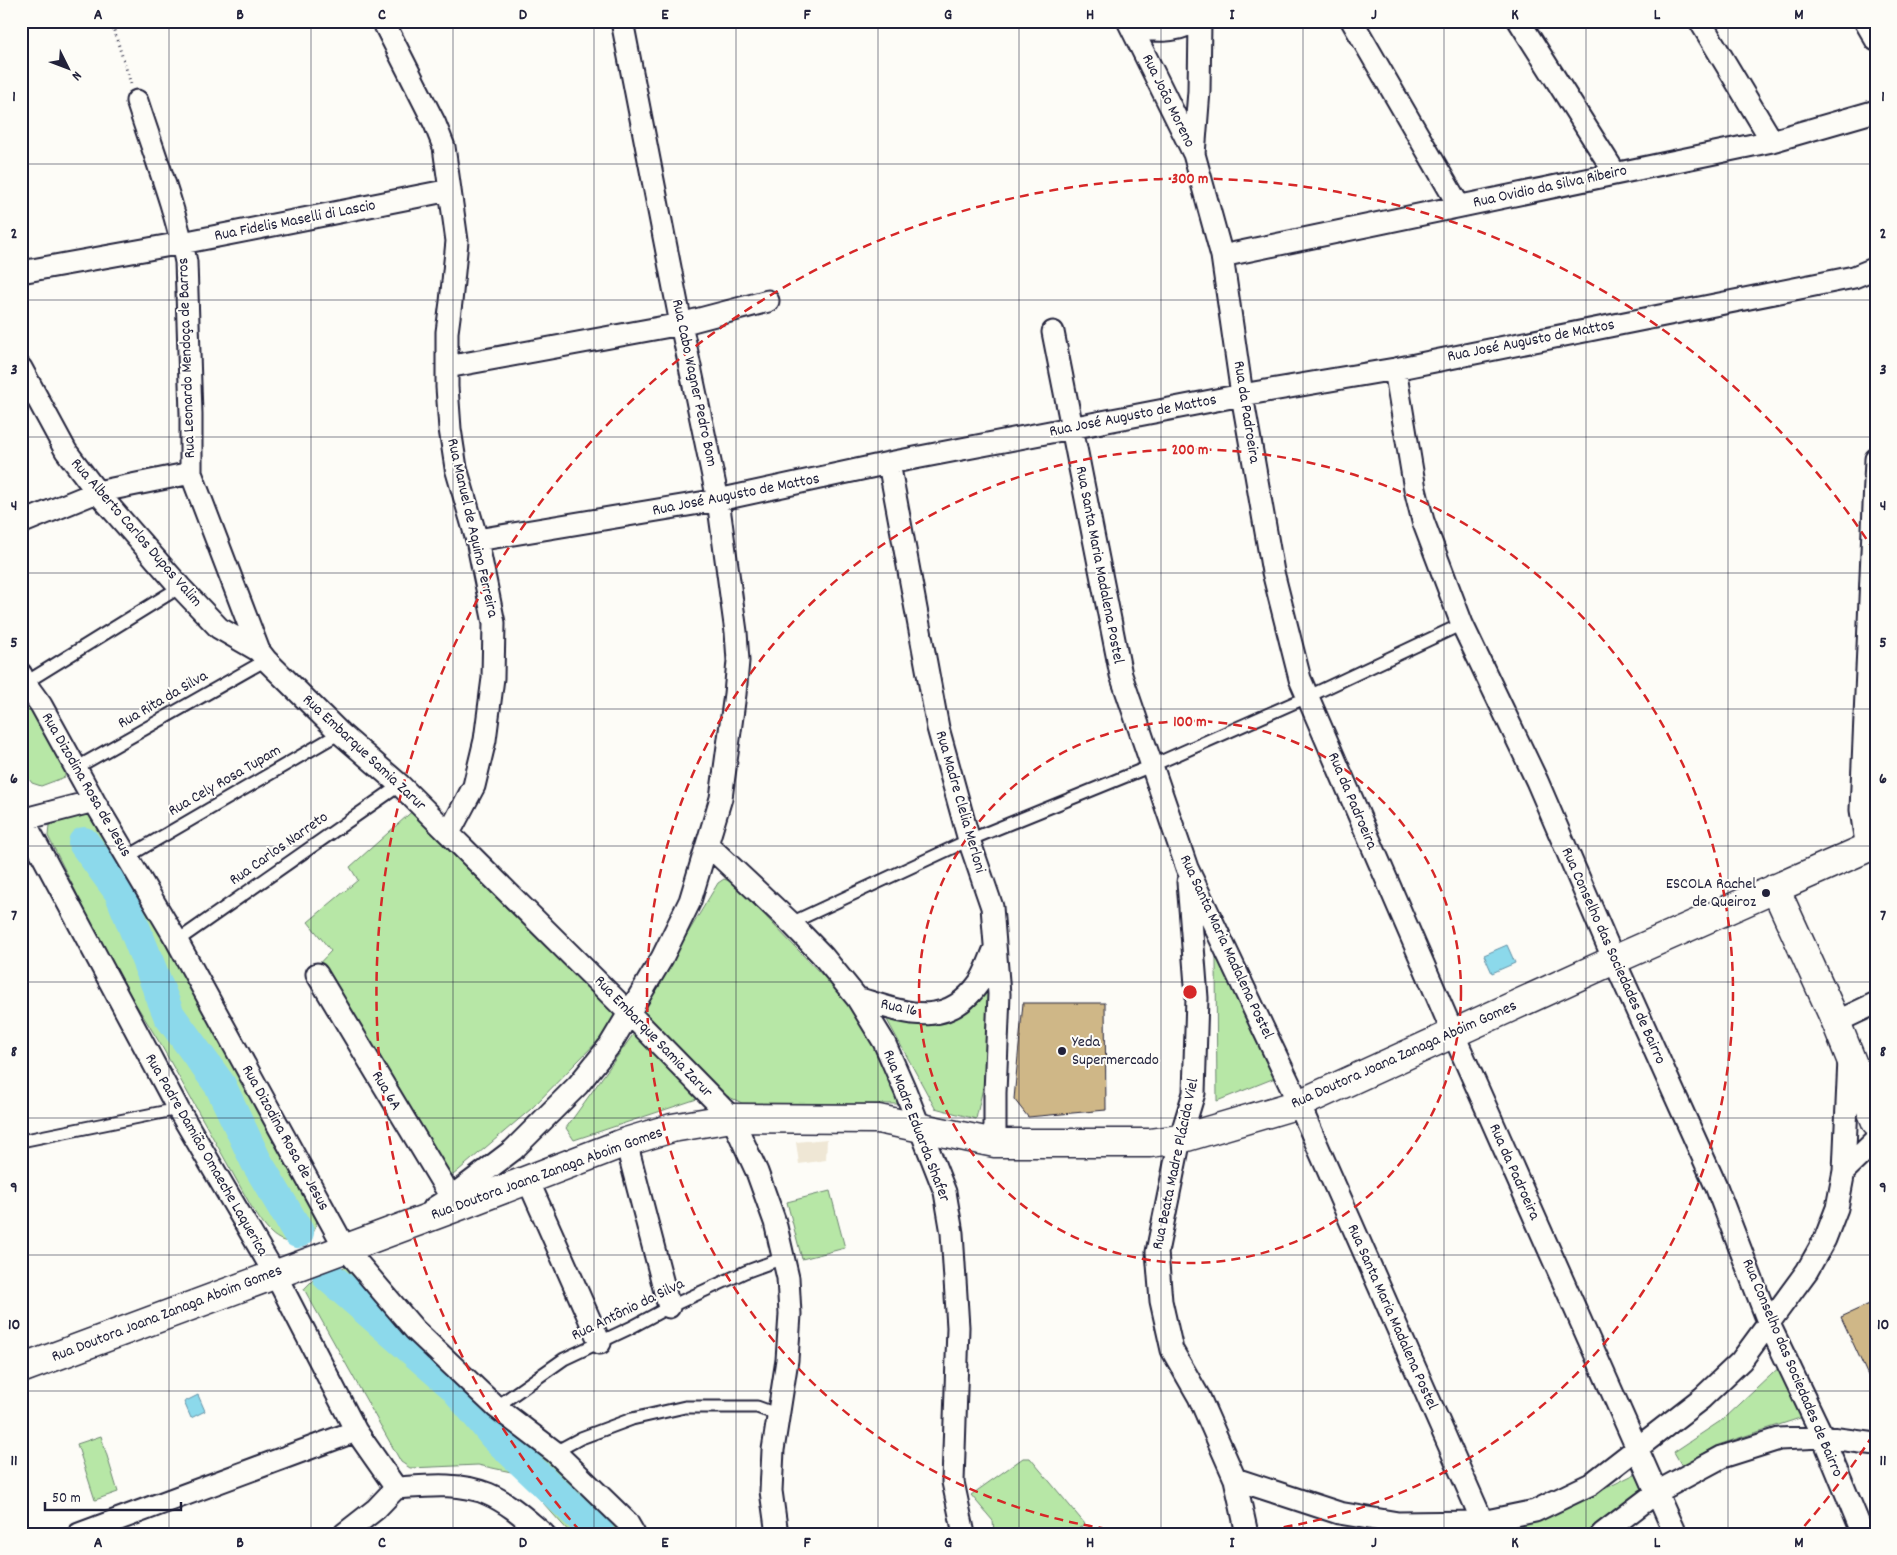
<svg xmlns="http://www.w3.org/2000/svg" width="1897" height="1555" viewBox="0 0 1897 1555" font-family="Dekko,sans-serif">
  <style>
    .built { fill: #efe7d5 }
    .green { fill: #b7e7a6; stroke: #6c8470 }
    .water { fill: #8cd9eb; stroke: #6290a5 }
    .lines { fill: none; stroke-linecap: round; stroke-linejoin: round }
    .river { stroke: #8cd9eb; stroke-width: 32 }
    .building { fill: #cfb787; stroke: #22223b }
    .service-casing { stroke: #22223b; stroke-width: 15 }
    .minor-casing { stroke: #22223b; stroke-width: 25 }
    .tertiary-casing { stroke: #22223b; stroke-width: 31 }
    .path { stroke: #22223b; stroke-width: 3; stroke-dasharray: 1 4; stroke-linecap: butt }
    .service { stroke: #fdfcf7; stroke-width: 11 }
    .minor { stroke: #fdfcf7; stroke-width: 21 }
    .tertiary { stroke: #fdfcf7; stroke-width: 28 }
    .grid { fill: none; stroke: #22223b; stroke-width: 1; stroke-opacity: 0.55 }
    .ring { fill: none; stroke: #d62828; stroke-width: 2.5; stroke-dasharray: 9 6 }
    .poi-dot { fill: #22223b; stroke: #fdfcf7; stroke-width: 2 }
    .labels { text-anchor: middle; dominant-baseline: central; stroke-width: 4; stroke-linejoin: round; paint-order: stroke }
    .street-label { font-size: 16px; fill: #22223b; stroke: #fdfcf7 }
    .poi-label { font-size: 16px; fill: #22223b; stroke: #fdfcf7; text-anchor: end }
    .centre { fill: #d62828; stroke: #fdfcf7; stroke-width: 2.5 }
    .ring-label { font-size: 15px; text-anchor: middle; font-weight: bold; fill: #d62828; stroke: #fdfcf7; stroke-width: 4; stroke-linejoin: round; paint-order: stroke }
    .neatline { fill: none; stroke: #22223b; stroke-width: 2 }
    .grid-label { font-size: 16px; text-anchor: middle; font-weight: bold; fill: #22223b }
  </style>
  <rect width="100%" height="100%" fill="#fdfcf7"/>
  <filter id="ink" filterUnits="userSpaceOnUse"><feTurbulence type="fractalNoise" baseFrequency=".02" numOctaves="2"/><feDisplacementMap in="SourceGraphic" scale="10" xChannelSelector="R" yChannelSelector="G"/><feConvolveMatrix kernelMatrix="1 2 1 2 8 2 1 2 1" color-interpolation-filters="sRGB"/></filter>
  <g filter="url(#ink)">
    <path class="built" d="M827 1139 826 1160 799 1164 796 1142Z"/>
    <path class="green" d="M21 683 65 762V777L41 786 32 783 23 771 21 767Z
      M417 807 625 1013 531 1109 439 1187 310 973 331 951 308 922 358 880 350 867Z
      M90 812 99 820 301 1190 317 1221 313 1234C307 1236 300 1241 294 1242 273 1244 261 1221 251 1206L161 1045 116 972 48 836 49 825 57 816Z
      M724 879 732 882 746 896 853 1007 889 1064 901 1104 742 1103 727 1096 645 1017 644 1010 647 1001 718 883Z
      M1216 957 1285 1074 1217 1101Z
      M993 977 989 1061 976 1119 935 1108 886 1018 929 1022Z
      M637 1029 703 1097 574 1140 566 1128Z
      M830 1191 845 1248 802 1259 787 1202Z
      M351 1267 491 1413 545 1459 613 1520 623 1534H571L516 1473 478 1465 410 1468 401 1462 304 1289 314 1279 334 1268Z
      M1786 1361 1806 1416 1718 1445 1682 1466 1674 1452 1725 1418Z
      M101 1436 118 1492 95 1500 77 1444Z
      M1023 1458H1030L1085 1524 1071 1534H994L993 1521 971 1495Z
      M1641 1471 1650 1490 1584 1534H1521L1516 1525 1564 1509Z"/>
    <path class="water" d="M1507 945 1515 963 1492 973 1484 955Z
      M198 1395 205 1411 191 1418 184 1402Z"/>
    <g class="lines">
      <path class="river" d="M84 843 120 892 169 1015 220 1085 256 1161 298 1232
        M328 1276 454 1386 494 1435 599 1534"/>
    </g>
    <path class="building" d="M1023 1003H1105L1106 1110 1028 1117 1014 1099Z
      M1876 1301V1393L1841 1317Z"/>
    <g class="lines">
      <g class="service-casing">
        <path id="service" d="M25 683 180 587
          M76 768 266 660
          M127 857 340 733
          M791 923 969 840 1151 766 1307 697 1462 624
          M177 941 400 785
          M21 1141 178 1109
          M496 1407 564 1359 630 1328 669 1307 745 1272 783 1258
          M555 1452 581 1438 632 1419 685 1407H757L779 1415"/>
      </g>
      <g class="minor-casing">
        <path id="minor" d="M383 21 435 124 444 147 457 241 451 302 447 332V387L450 429 456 468 477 540 494 623 493 678 485 740 474 786 449 833
          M1128 21 1194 154
          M1200 21 1199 91 1194 154 1222 256 1242 395 1273 572 1300 679 1453 1033 1675 1534
          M1352 21 1459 206
          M1519 21 1615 173
          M1700 21 1772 141
          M1865 21 1876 40
          M1131 26C1155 32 1174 33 1197 21
          M137 101C154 154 175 207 186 262L191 414V473L259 651 266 660 340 733 400 785 630 1014 732 1118 757 1172 775 1222 788 1278 790 1314 787 1360 773 1450 771 1491 777 1534
          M1222 256 1772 141 1876 111
          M21 272 182 243 450 190
          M1053 332 1121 675 1187 868 1299 1104 1488 1534
          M447 367 681 324 768 301
          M21 368 66 451 97 492 180 587 219 628 259 651
          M1395 369 1415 489 1423 521 1462 624 1537 781 1614 960 1716 1186 1769 1324 1823 1437 1863 1534
          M889 463 938 728 969 840 992 907 999 994 995 1093V1143
          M21 523 97 492 191 473
          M477 540 718 500 889 463 1242 395 1395 369 1854 277 1876 268
          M21 674 25 683 41 705 94 801 177 941 345 1248 415 1330 496 1407 555 1452 627 1522 634 1534
          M21 815 178 1109 275 1274 356 1431 396 1488
          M21 820 94 801
          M708 845 791 923 822 955 857 998 884 1042 905 1090 945 1192 952 1233 958 1327 953 1482 964 1534
          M1867 849 1861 810 1876 459
          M1188 882 1197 998 1194 1093 1180 1139 1157 1252 1161 1301 1172 1350 1199 1397 1235 1479 1247 1534
          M317 974 457 1207
          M857 998C903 1012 945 1031 979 983 986 973 990 959 995 948
          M1836 1022 1876 1003
          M626 1142 669 1307
          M1844 1171 1876 1140
          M527 1178 600 1343
          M434 1208 451 1197 513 1150 578 1085 610 1045 662 958 690 901 721 798 735 694 738 661 736 632 718 500 681 324 622 21
          M1235 1479 1339 1513 1398 1523 1482 1522 1535 1511 1591 1484 1702 1398 1741 1361 1807 1271 1825 1239 1837 1208 1844 1171 1849 1059
          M79 1534 356 1431
          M344 1534 376 1509 396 1488C426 1486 460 1482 488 1494 509 1503 526 1519 544 1534
          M1602 1534 1657 1492 1722 1457 1779 1439 1823 1437 1876 1444"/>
      </g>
      <g class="tertiary-casing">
        <path id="tertiary" d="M1775 888 1836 1022 1876 1122
          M21 1369 457 1207 626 1142 672 1128 732 1118 878 1119 995 1143H1150L1180 1139 1299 1104 1614 960 1876 844"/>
      </g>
      <path class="path" d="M111 21 131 84"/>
      <use href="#service" class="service"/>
      <use href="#minor" class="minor"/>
      <use href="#tertiary" class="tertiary"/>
    </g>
  </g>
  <path class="grid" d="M169 21V1534M311 21V1534M453 21V1534M594 21V1534M736 21V1534M878 21V1534M1019 21V1534M1161 21V1534M1303 21V1534M1444 21V1534M1586 21V1534M1728 21V1534M21 164H1876M21 300H1876M21 437H1876M21 573H1876M21 709H1876M21 846H1876M21 982H1876M21 1118H1876M21 1255H1876M21 1391H1876"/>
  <g class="ring">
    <circle cx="1190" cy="992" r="271"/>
    <path d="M1152 1534A543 543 0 1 1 1228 1534"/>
    <path d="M1873 1435A814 814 0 0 1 1800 1531M580 1531A814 814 0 1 1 1873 549"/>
  </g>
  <g class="poi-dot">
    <circle cx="1766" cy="893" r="5"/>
    <circle cx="1062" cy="1051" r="5"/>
  </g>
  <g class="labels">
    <g class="street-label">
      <text transform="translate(1168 101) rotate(64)">Rua João Moreno</text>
      <text transform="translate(1550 187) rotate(-12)">Rua Ovidio da Silva Ribeiro</text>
      <text transform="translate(295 221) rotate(-11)">Rua Fidelis Maselli di Lascio</text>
      <text transform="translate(1531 341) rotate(-11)">Rua José Augusto de Mattos</text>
      <text transform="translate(187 358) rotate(-92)">Rua Leonardo Mendoça de Barros</text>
      <text transform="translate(694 383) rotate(78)">Rua Cabo Wagner Pedro Bom</text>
      <text transform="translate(1246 412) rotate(81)">Rua da Padroeira</text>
      <text transform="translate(1133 416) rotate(-11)">Rua José Augusto de Mattos</text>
      <text transform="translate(736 495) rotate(-11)">Rua José Augusto de Mattos</text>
      <text transform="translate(472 528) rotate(77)">Rua Manuel de Aquino Ferreira</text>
      <text transform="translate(136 533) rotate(49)">Rua Alberto Carlos Dupas Valim</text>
      <text transform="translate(1099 565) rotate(79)">Rua Santa Maria Madalena Postel</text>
      <text transform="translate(163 700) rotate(-30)">Rua Rita da Silva</text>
      <text transform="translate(364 753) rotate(43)">Rua Embarque Samia Zarur</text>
      <text transform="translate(225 781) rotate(-30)">Rua Cely Rosa Tupam</text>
      <text transform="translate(86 785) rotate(60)">Rua Dizodina Rosa de Jesus</text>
      <text transform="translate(1352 801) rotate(67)">Rua da Padroeira</text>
      <text transform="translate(960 802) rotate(74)">Rua Madre Clelia Merloni</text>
      <text transform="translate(279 849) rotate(-35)">Rua Carlos Narreto</text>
      <text transform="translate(1226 947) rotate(65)">Rua Santa Maria Madalena Postel</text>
      <text transform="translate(1613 956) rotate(66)">Rua Conselho das Sociedades de Bairro</text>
      <text transform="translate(899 1008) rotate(12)">Rua 16</text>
      <text transform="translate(653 1037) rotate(46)">Rua Embarque Samia Zarur</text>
      <text transform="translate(1404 1055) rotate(-24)">Rua Doutora Joana Zanaga Aboim Gomes</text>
      <text transform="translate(386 1091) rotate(59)">Rua 6A</text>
      <text transform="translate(916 1126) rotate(69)">Rua Madre Eduarda Shafer</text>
      <text transform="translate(285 1138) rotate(61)">Rua Dizodina Rosa de Jesus</text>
      <text transform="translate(206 1155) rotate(60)">Rua Padre Damião Omaeche Laquerica</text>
      <text transform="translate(1176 1164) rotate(-78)">Rua Beata Madre Plácida Viel</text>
      <text transform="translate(1514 1172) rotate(66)">Rua da Padroeira</text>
      <text transform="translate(547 1174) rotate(-20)">Rua Doutora Joana Zanaga Aboim Gomes</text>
      <text transform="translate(628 1310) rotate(-26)">Rua Antônio da Silva</text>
      <text transform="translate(167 1314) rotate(-21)">Rua Doutora Joana Zanaga Aboim Gomes</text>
      <text transform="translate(1392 1317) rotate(66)">Rua Santa Maria Madalena Postel</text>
      <text transform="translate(1792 1368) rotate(67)">Rua Conselho das Sociedades de Bairro</text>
    </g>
    <g class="poi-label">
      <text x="1756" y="884">ESCOLA Rachel<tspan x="1756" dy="18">de Queiroz</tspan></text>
      <text x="1072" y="1042" text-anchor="start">Yeda<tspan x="1072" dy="18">Supermercado</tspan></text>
    </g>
  </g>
  <circle cx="1190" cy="992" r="8" class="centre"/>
  <g class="ring-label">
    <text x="1190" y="183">300 m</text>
    <text x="1190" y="454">200 m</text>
    <text x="1190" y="726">100 m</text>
  </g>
  <rect width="1897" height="1555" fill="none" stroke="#fdfcf7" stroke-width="55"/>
  <g transform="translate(68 68) rotate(132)" stroke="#fdfcf7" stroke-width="4" paint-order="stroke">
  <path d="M0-4L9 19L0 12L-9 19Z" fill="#22223b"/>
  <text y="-8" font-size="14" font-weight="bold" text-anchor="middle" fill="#22223b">N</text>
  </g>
  <path d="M45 1502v8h136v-8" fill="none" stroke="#22223b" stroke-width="2.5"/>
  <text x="52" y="1502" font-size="15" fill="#22223b" stroke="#fdfcf7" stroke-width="4" paint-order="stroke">50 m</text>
  <rect x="28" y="28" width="1842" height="1500" class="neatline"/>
  <g class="grid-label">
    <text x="98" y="19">A</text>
    <text x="240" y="19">B</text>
    <text x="382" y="19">C</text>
    <text x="523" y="19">D</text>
    <text x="665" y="19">E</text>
    <text x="807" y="19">F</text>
    <text x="948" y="19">G</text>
    <text x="1090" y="19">H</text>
    <text x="1232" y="19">I</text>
    <text x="1374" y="19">J</text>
    <text x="1515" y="19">K</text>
    <text x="1657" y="19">L</text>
    <text x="1799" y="19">M</text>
    <text x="14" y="101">1</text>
    <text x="1883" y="101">1</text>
    <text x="14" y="238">2</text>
    <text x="1883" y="238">2</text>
    <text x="14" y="374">3</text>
    <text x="1883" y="374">3</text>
    <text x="14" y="510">4</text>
    <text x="1883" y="510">4</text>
    <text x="14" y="647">5</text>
    <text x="1883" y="647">5</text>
    <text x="14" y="783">6</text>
    <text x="1883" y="783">6</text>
    <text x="14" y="920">7</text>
    <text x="1883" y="920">7</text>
    <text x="14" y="1056">8</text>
    <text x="1883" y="1056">8</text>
    <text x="14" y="1192">9</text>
    <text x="1883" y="1192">9</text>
    <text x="14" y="1329">10</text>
    <text x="1883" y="1329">10</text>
    <text x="14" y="1465">11</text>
    <text x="1883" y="1465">11</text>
    <text x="98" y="1547">A</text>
    <text x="240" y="1547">B</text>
    <text x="382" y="1547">C</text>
    <text x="523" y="1547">D</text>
    <text x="665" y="1547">E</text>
    <text x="807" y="1547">F</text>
    <text x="948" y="1547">G</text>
    <text x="1090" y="1547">H</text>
    <text x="1232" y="1547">I</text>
    <text x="1374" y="1547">J</text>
    <text x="1515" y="1547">K</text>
    <text x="1657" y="1547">L</text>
    <text x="1799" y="1547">M</text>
  </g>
</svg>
